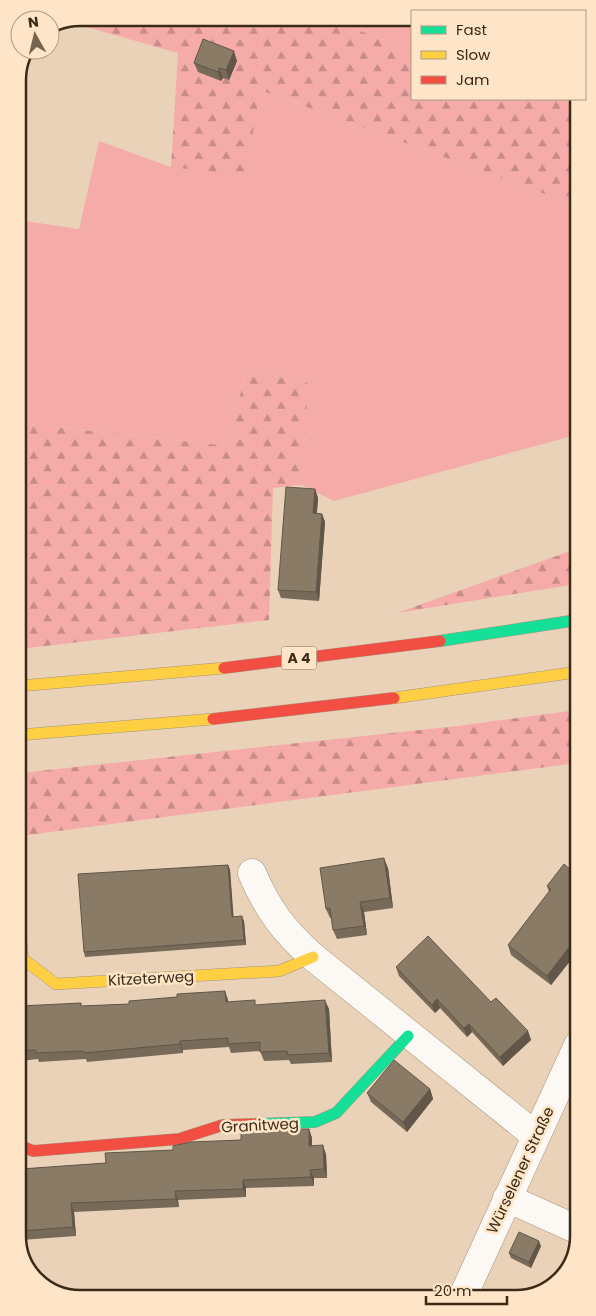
<svg xmlns="http://www.w3.org/2000/svg" width="596" height="1316" viewBox="0 0 596 1316" font-family="Poppins,sans-serif">
  <style>
    .green { fill: #f5aca9 }
    .forest { fill: url(#forest-firs) }
    .lines { fill: none; stroke-linecap: round; stroke-linejoin: round }
    .street-casing { stroke: #a6947f; stroke-width: 29 }
    .fast-casing { stroke: #a6947f; stroke-width: 12 }
    .slow-casing { stroke: #a6947f; stroke-width: 12 }
    .jam-casing { stroke: #a6947f; stroke-width: 12 }
    .street { stroke: #fcf8f4; stroke-width: 28 }
    .fast { stroke: #16e098; stroke-width: 11 }
    .slow { stroke: #ffcf43; stroke-width: 11 }
    .jam { stroke: #f24e42; stroke-width: 11 }
    .wall { fill: #776a59 }
    .shaded-wall { fill: #615648 }
    .building { fill: #8a7b67; stroke: #615648 }
    .labels { text-anchor: middle; dominant-baseline: central; stroke-width: 5; stroke-linejoin: round; paint-order: stroke }
    .shield { fill: #fee5c7; stroke: #75624b; stroke-width: 1 }
    .shield-label { font-size: 14px; font-weight: bold; fill: #3a2a16 }
    .street-label { font-size: 15px; fill: #3a2a16; stroke: #fee5c7 }
    .rim { fill: none; stroke: #3a2a16; stroke-width: 2.5 }
  </style>
  <defs>
    <pattern id="forest-firs" width="22" height="20" patternUnits="userSpaceOnUse" patternTransform="scale(1.25)"><rect width="22" height="20" fill="#f5aca9"/><path d="M5 1l3.5 6h-7zM16 11l3.5 6h-7z" fill="#c78c89"/></pattern>
  </defs>
  <rect width="100%" height="100%" fill="#e9d2b7"/>
  <path class="green" d="M327 18H412V51Z
    M260 90 575 205 576 435 334 501 302 485 307 383 246 370 228 446 19 423 18 220 79 229 99 141 171 167Z"/>
  <path class="forest" d="M81 18H327L412 51V99H567L575 112V205L260 90 246 176 171 167 178 53 69 22Z
    M246 370 308 383 302 485 273 488 269 620 19 649V423L228 446Z
    M576 549 577 584 397 613Z
    M577 710V763L20 836V773L457 726Z"/>
  <g class="lines">
    <g class="street-casing">
      <path id="street" d="M252 873C268 910 283 930 313 957L536 1136
        M507 1198 578 1230
        M463 1296 578 1045"/>
    </g>
    <g class="fast-casing">
      <path id="fast" d="M440 641 577 620
        M258 1124 315 1122 336 1113 408 1036"/>
    </g>
    <g class="slow-casing">
      <path id="slow" d="M19 686 224 668
        M394 698 577 672
        M19 735 213 719
        M20 932 23 959 56 984 279 971 313 957"/>
    </g>
    <g class="jam-casing">
      <path id="jam" d="M224 668 440 641
        M213 719 394 698
        M21 1146 33 1151 179 1139 223 1125 258 1124"/>
    </g>
    <use href="#street" class="street"/>
    <use href="#fast" class="fast"/>
    <use href="#slow" class="slow"/>
    <use href="#jam" class="jam"/>
  </g>
  <path class="wall" d="M237 61 229 80 223 78 221 81 198 72 194 63Z
    M315 489 318 498 317 513 322 514 325 522 319 601 281 598 278 590Z
    M228 865 230 870 233 917 244 921 246 945 85 957 84 952Z
    M388 868 393 908 364 912 367 935 337 939 333 930 331 918H330L326 909Z
    M577 875 578 951 551 985 511 955 508 945 549 892 547 886Z
    M396 967 491 1002 528 1031 531 1040 503 1066 472 1032 467 1037 440 1008 435 1013 399 976Z
    M225 991 228 1002 256 1005 329 1009 332 1062 291 1064 289 1060 264 1061 260 1051 231 1053 229 1047 183 1050V1053L87 1062 86 1059 39 1062 38 1059 20 1061V1006H82L129 1004Z
    M430 1089 433 1099 407 1132 371 1102 367 1093Z
    M309 1129 312 1138V1146L326 1154 327 1178H314V1186L246 1188V1197L178 1200 179 1207 74 1212 76 1236 21 1240V1169L106 1163 173 1150Z
    M541 1246 531 1268 511 1258 509 1253Z"/>
  <path class="shaded-wall" d="M234 51 237 61 229 80 226 70Z
    M219 68 223 78 221 81 218 72Z
    M315 489 318 498 316 521 313 513Z
    M322 514 325 522 319 601 316 592Z
    M384 858 388 868 393 908 390 898Z
    M228 865 230 870 234 922 232 917Z
    M360 902 364 912 367 935 364 926Z
    M242 916 244 921 246 945 244 940Z
    M578 930V951L551 985 547 976Z
    M225 991 228 1000 229 1011 226 1002Z
    M437 999 440 1008 435 1013 432 1005Z
    M325 1000 329 1009 332 1062 329 1053Z
    M469 1024 472 1032 467 1037 464 1028Z
    M528 1031 531 1040 503 1066 500 1057Z
    M180 1041 183 1050V1053L180 1044Z
    M430 1089 433 1099 407 1132 403 1122Z
    M309 1129 312 1138V1155L309 1146Z
    M323 1145 326 1154 327 1178 324 1169Z
    M310 1170 314 1178V1186L311 1177Z
    M243 1180 246 1188V1197L243 1189Z
    M175 1191 178 1200 179 1207 176 1199Z
    M71 1203 74 1212 76 1236 73 1227Z
    M539 1241 541 1246 531 1268 529 1262Z"/>
  <path class="building" d="M203 39 234 51 226 70 219 68 218 72 194 63Z
    M286 487 315 489 313 513 322 514 316 592 278 590Z
    M384 858 390 898 360 902 364 926 333 930 330 908 326 909 320 868Z
    M564 864 577 875 578 930 574 935 577 937 547 976 508 945 551 889 547 886Z
    M228 865 232 917 242 916 244 940 84 952 78 874Z
    M428 936 491 1002 496 998 528 1031 500 1057 469 1024 464 1028 437 999 432 1005 396 967Z
    M225 991 226 1002 255 1000V1005L325 1000 329 1053 288 1055 287 1051 260 1052V1042L228 1044V1038L180 1041V1044L84 1053 83 1051 36 1053V1050L20 1051V1006L81 1003V1006L129 1004V1001L177 997V994Z
    M394 1060 430 1089 403 1122 367 1093Z
    M309 1129V1146L323 1145 324 1169 310 1170 311 1177 243 1180V1189L175 1191 176 1199 71 1203 73 1227 21 1231V1169L106 1163 105 1153 173 1150V1146L191 1142 241 1140V1131Z
    M519 1232 539 1241 529 1262 509 1253Z"/>
  <g class="labels">
    <rect class="shield" x="281.5" y="646.5" width="35" height="23" rx="4"/>
    <g class="shield-label">
      <text x="299" y="658">A 4</text>
    </g>
    <g class="street-label">
      <text transform="translate(151 978) rotate(-3)">Kitzeterweg</text>
      <text transform="translate(260 1125) rotate(-3)">Granitweg</text>
      <text transform="translate(520 1170) rotate(-65)">Würselener Straße</text>
    </g>
  </g>
  <path d="M0 0H596V1316H0ZM80 26H516A54 54 0 0 1 570 80V1236A54 54 0 0 1 516 1290H80A54 54 0 0 1 26 1236V80A54 54 0 0 1 80 26Z" fill="#fee5c7" fill-rule="evenodd"/>
  <path class="rim" d="M80 26H516A54 54 0 0 1 570 80V1236A54 54 0 0 1 516 1290H80A54 54 0 0 1 26 1236V80A54 54 0 0 1 80 26Z"/>
  <rect x="411" y="10" width="175" height="90" fill="#fee5c7" stroke="#b09a80"/>
  <rect x="421" y="26" width="25" height="8" fill="#16e098" stroke="#b09a80"/>
  <text x="456" y="35" font-size="15" fill="#3a2a16">Fast</text>
  <rect x="421" y="51" width="25" height="8" fill="#ffcf43" stroke="#b09a80"/>
  <text x="456" y="60" font-size="15" fill="#3a2a16">Slow</text>
  <rect x="421" y="76" width="25" height="8" fill="#f24e42" stroke="#b09a80"/>
  <text x="456" y="85" font-size="15" fill="#3a2a16">Jam</text>
  <g transform="translate(35 35) rotate(352)"><circle r="24" fill="#fee5c7" stroke="#b09a80"/>
  <path d="M0-4L9 19L0 12L-9 19Z" fill="#77654e"/>
  <text y="-8" font-size="14" font-weight="bold" text-anchor="middle" fill="#3a2a16">N</text>
  </g>
  <path d="M426 1296v8h81v-8" fill="none" stroke="#3a2a16" stroke-width="2.5"/>
  <text x="434" y="1296" font-size="15" fill="#3a2a16" stroke="#fee5c7" stroke-width="4" paint-order="stroke">20 m</text>
</svg>
